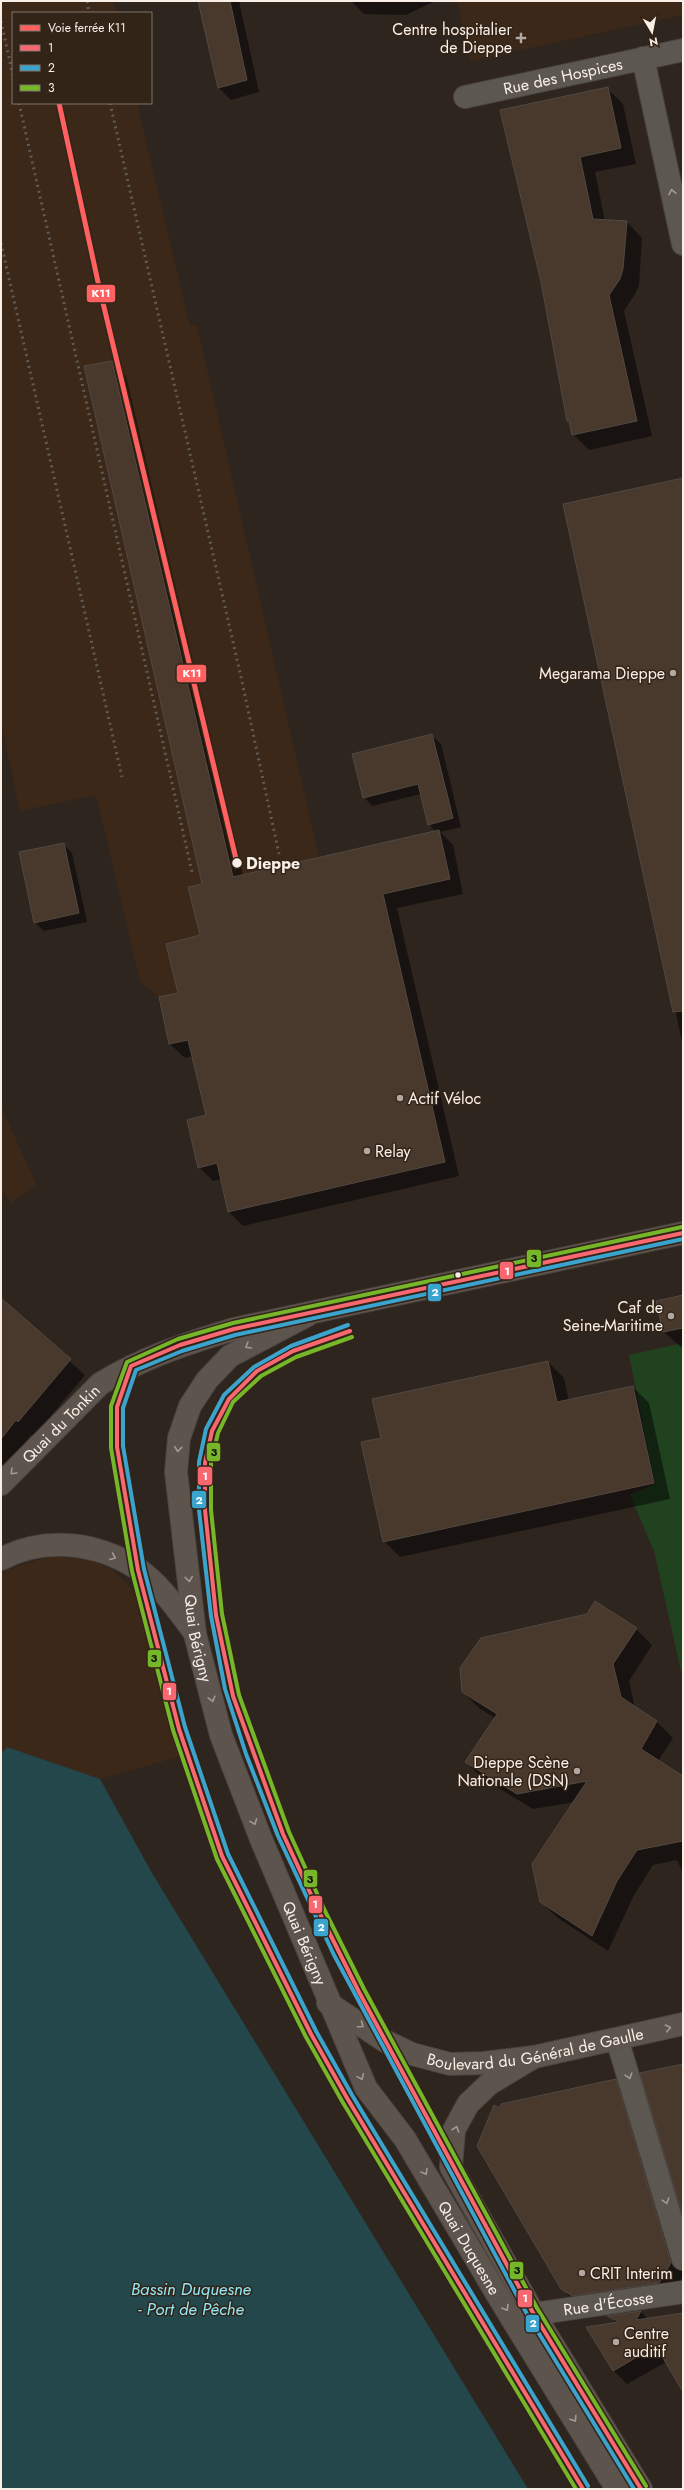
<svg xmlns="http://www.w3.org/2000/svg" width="684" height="2490" viewBox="0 0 684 2490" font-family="Jost,sans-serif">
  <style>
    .built { fill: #3b2818 }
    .green { fill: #20421f }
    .water { fill: #24474c }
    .shadow { fill: #0007 }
    .building { fill: #49382c; stroke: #514944 }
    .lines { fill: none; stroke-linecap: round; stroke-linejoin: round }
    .street-casing { stroke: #4b433e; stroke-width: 24 }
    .secondary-casing { stroke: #4b433e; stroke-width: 24 }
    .street { stroke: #5d5751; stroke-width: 22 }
    .secondary { stroke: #5d544e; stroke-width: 22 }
    .rail { stroke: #615b56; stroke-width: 3; stroke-dasharray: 2 4; stroke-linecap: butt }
    .bus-1-casing { stroke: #332418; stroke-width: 7 }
    .bus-2-casing { stroke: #332418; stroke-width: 7 }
    .bus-3-casing { stroke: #332418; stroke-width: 7 }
    .bus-1 { stroke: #f96870; stroke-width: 4 }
    .bus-2 { stroke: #3aa4cf; stroke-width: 4 }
    .bus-3 { stroke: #76b729; stroke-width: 4 }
    .rail-1-casing { stroke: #332418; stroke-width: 8 }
    .rail-1 { stroke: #ff6060; stroke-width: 5 }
    .oneway { stroke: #a39b94 }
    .oneway2 { stroke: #a39a93 }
    .poi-dot { fill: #b2a8a1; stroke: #332418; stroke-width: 1.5 }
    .stop-dot { fill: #f9efe7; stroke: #332418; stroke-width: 1.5 }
    .labels { text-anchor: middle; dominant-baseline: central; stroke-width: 3; stroke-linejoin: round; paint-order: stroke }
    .poi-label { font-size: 16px; fill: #f9efe7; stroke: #332418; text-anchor: end }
    .street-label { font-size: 16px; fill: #f9efe7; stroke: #332418 }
    .stop-label { font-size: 16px; font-weight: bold; fill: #f9efe7; stroke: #332418; text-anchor: start }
    .water-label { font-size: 17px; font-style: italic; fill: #91e8f8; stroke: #332418 }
    .line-badge { stroke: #332418; stroke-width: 1.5 }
    .badge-label { font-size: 11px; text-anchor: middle; font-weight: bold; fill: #fff }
    .pale-badge-label { font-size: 11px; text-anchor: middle; font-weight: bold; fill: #111 }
  </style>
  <rect width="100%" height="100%" fill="#2d251e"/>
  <path class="built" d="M1 1H113L116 13H13V103H137L190 326 197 325 319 857 383 894 445 1162 228 1212 217 1164 198 1168 187 1120 206 1115 188 1040 169 1044 159 997 140 981 96 795 20 811 1 723Z
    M457 1H683V15L470 61Z
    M1 1106 36 1184 12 1203 1 1191Z
    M70 1550 113 1570 135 1593 182 1756 100 1779 7 1747 1 1754V1575L6 1570Z"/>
  <path class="green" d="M683 1343V1680L654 1551 630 1495 655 1484 629 1355Z"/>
  <path class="water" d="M7 1747 100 1779 152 1873 528 2489H1V1754Z"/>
  <path class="shadow" d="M199 1H239L259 92 231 100 219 88Z
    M435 1 406 15 364 14 351 1Z
    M608 89 623 104 636 164 595 172 605 221 627 222 642 238 639 285 635 294 624 311 652 436 589 450 573 434 568 420 542 282 501 111Z
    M112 362 126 376 243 875 436 832 429 824 421 794 372 806 364 797 432 736 441 744 461 827 440 832 453 845 463 894 397 908 459 1176 243 1226 229 1212 222 1179 213 1181 199 1167 207 1116 193 1056 185 1058 170 1044 160 998 179 993 201 936 204 884Z
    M683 479V1046L564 504Z
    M63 844 72 853 87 922 44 931 35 923Z
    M683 1296V1349L664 1332Z
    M1 1300 85 1375 34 1436 31 1435 1 1474Z
    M548 1362 564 1378 569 1401 633 1387 649 1403 670 1499 400 1557 384 1541 382 1439Z
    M636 1629 652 1645 629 1681 635 1708 657 1722 673 1738 658 1761 683 1777V1873L677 1860 653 1865 633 1897 608 1951 558 1918 541 1902 575 1802 533 1809 482 1778 466 1762 495 1718 479 1708 463 1692Z
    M616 2080 628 2092 683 2276 671 2295 574 2301 562 2289 500 2109Z
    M641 2312 648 2319 683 2314V2390L666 2362 627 2384 614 2371 588 2328 617 2324 609 2316Z"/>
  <path class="building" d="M198 1H230L247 80 218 88Z
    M608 87 621 148 580 157 593 219 627 221 623 269 620 279 609 295 637 421 572 435 569 421H567L541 282 500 110Z
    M112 361 233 877 439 830 450 879 383 894 445 1162 228 1212 217 1163 198 1168 187 1120 206 1115 188 1040 169 1044 159 997 178 993 166 944 200 935 188 887 202 884 84 366Z
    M683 478V1011L673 1012 563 504Z
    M432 734 453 818 428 825 418 784 363 798 352 754Z
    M64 843 79 913 34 923 19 852Z
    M683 1295V1328L663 1332 656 1301Z
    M1 1298 71 1359 18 1422 16 1420 1 1439Z
    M548 1361 557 1402 633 1386 654 1483 383 1542 361 1442 381 1438 372 1399Z
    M595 1601 637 1628 613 1664 621 1697 657 1721 641 1749 683 1776V1841L637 1850 617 1881 592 1936 540 1902 532 1864 587 1781 517 1794 465 1762 497 1714 462 1692 460 1668 481 1638 587 1614Z
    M683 2064V2216L640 2073Z
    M616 2079 671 2263 659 2283 572 2296 561 2289 477 2146 494 2105 500 2108 501 2104Z
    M641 2311 636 2320 683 2313V2392L656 2346 613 2371 586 2327 619 2322 607 2316Z"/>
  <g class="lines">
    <g class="street-casing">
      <g id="street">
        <path d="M643 58 683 244"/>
        <path id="s1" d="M465 97 683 50"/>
        <path d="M617 2039 683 2259"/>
        <path id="s2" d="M534 2314 683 2292"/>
      </g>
    </g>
    <g class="secondary-casing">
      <g id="secondary">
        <path id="s3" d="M308 1315 230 1356 207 1380 190 1406 179 1438 176 1472 195 1634 221 1735 261 1839 366 2088 405 2139 504 2306 617 2489"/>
        <path id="s4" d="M1 1484 100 1384C141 1358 188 1343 234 1329L683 1233"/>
        <path d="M1 1559C45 1536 97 1542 138 1569 161 1585 178 1611 195 1633"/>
        <path id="s5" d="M328 2003 385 2041 412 2054 450 2064 484 2063 534 2057 683 2024"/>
        <path d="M534 2057 489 2084 468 2104 454 2130 451 2167 534 2314 641 2489"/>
      </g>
    </g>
    <use href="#street" class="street"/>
    <use href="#secondary" class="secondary"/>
    <path class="rail" d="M87 1 89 13
      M1 21 13 76
      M19 103 192 872
      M110 103 241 677 279 854
      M1 243 122 777"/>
    <g class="bus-1-casing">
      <path id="bus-1" d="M350 1331 293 1351 257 1371 229 1399 212 1431 205 1463V1510L216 1615 233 1696 283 1834 320 1914 359 1992 532 2311 641 2489
        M583 2489 347 2098 311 2034 222 1856 179 1729 138 1570 117 1447V1407L131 1366 180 1345 234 1329 683 1233"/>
    </g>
    <g class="bus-2-casing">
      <path id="bus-2" d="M348 1325 291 1346 254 1367 224 1395 206 1429 199 1462V1510L211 1616 225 1689 246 1754 278 1836 334 1955 527 2314 634 2489
        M588 2486 352 2095 316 2031 228 1854 185 1727 144 1569 123 1446V1408L136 1370 182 1351 235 1335 683 1239"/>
    </g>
    <g class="bus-3-casing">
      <path id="bus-3" d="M352 1337 296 1357 261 1376 233 1402 218 1433 211 1463V1510L222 1614 239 1695 289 1832 325 1911 364 1989 537 2308 646 2486
        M576 2489 342 2101 306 2037 217 1859 173 1730 132 1571 111 1448V1406L127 1362 178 1339 233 1323 682 1227"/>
    </g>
    <use href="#bus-1" class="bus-1"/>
    <use href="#bus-2" class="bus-2"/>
    <use href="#bus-3" class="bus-3"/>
    <g class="rail-1-casing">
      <path id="rail-1" d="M59 103 98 282 237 863"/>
    </g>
    <use href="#rail-1" class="rail-1"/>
  </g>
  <defs><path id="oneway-chevron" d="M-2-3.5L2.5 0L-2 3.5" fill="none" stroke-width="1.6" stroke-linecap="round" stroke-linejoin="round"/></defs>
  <g class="oneway">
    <use href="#oneway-chevron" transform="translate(672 192) rotate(-102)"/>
    <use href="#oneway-chevron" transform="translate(629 2076) rotate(73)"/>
    <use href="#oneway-chevron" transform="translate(666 2201) rotate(73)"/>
  </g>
  <g class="oneway2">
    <use href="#oneway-chevron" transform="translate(248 1346) rotate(150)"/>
    <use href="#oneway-chevron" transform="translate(178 1449) rotate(96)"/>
    <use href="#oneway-chevron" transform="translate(13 1472) rotate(135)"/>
    <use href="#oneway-chevron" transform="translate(113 1557) rotate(23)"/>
    <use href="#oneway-chevron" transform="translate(189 1579) rotate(83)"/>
    <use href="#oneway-chevron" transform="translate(212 1699) rotate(76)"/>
    <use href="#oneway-chevron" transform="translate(254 1822) rotate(69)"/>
    <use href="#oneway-chevron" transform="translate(361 2025) rotate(35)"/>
    <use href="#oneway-chevron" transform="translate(668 2028) rotate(-12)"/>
    <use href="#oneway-chevron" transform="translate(361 2077) rotate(66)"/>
    <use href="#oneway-chevron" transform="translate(456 2129) rotate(-71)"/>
    <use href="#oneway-chevron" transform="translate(425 2172) rotate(59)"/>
    <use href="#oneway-chevron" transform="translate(506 2308) rotate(59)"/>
    <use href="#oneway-chevron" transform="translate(574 2419) rotate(58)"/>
  </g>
  <g class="poi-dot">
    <path d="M519 32h4v4h4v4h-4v4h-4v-4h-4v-4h4z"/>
    <circle cx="673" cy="673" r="4"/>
    <circle cx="400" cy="1098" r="4"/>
    <circle cx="367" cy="1151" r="4"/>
    <circle cx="671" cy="1316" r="4"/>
    <circle cx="577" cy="1771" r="4"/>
    <circle cx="582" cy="2273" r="4"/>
    <circle cx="616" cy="2342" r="4"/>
  </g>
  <g class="stop-dot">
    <circle cx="237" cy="863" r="5.5"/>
    <circle cx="458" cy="1275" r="3.5"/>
  </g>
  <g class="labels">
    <g class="poi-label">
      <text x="512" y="29">Centre hospitalier<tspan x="512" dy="18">de Dieppe</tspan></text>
      <text x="665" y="673">Megarama Dieppe</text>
      <text x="408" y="1098" text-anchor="start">Actif Véloc</text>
      <text x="375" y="1151" text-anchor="start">Relay</text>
      <text x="663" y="1307">Caf de<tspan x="663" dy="18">Seine-Maritime</tspan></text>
      <text x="569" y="1762">Dieppe Scène<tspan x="569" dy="18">Nationale (DSN)</tspan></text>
      <text x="590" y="2273" text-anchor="start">CRIT Interim</text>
      <text x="624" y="2333" text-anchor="start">Centre<tspan x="624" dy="18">auditif</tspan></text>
    </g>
    <g class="street-label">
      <text stroke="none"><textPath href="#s1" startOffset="100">Rue des Hospices</textPath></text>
      <text stroke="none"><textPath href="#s4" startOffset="85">Quai du Tonkin</textPath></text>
      <text stroke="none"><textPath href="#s3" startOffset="388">Quai Bérigny</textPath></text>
      <text stroke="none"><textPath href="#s3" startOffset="712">Quai Bérigny</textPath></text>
      <text stroke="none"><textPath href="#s5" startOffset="224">Boulevard du Général de Gaulle</textPath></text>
      <text stroke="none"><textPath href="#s3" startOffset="1060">Quai Duquesne</textPath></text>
      <text stroke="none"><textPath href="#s2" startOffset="75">Rue d'Écosse</textPath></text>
    </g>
    <g class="stop-label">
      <text x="246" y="863">Dieppe</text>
    </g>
    <g class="water-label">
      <text x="191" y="2289">Bassin Duquesne<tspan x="191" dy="20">- Port de Pêche</tspan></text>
    </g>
  </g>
  <g class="line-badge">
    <rect x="86" y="284" width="30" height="19" rx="4" fill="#ff6060"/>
    <rect x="176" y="664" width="31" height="19" rx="4" fill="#ff6060"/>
    <rect x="526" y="1249" width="16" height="19" rx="4" fill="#76b729"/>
    <rect x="499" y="1261" width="15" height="19" rx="4" fill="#f96870"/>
    <rect x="427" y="1283" width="15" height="19" rx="4" fill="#3aa4cf"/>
    <rect x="206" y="1442" width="15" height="20" rx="4" fill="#76b729"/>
    <rect x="197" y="1466" width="16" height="20" rx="4" fill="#f96870"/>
    <rect x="191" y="1490" width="16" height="19" rx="4" fill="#3aa4cf"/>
    <rect x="147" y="1649" width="15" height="19" rx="4" fill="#76b729"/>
    <rect x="162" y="1682" width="15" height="19" rx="4" fill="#f96870"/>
    <rect x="303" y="1869" width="15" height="19" rx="4" fill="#76b729"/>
    <rect x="308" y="1895" width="15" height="19" rx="4" fill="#f96870"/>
    <rect x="313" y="1918" width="16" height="19" rx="4" fill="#3aa4cf"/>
    <rect x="509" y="2261" width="15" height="19" rx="4" fill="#76b729"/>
    <rect x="517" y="2289" width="16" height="19" rx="4" fill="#f96870"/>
    <rect x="525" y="2314" width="15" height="19" rx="4" fill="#3aa4cf"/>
  </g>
  <g class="badge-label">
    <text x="101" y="297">K11</text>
    <text x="192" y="677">K11</text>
    <text x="507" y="1275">1</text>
    <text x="435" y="1296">2</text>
    <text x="205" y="1480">1</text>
    <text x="199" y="1504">2</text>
    <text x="169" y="1695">1</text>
    <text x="315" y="1908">1</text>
    <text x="321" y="1931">2</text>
    <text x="525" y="2302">1</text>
    <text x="533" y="2327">2</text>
  </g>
  <g class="pale-badge-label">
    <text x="534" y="1262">3</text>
    <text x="214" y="1456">3</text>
    <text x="154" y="1662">3</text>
    <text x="310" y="1883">3</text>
    <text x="517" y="2274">3</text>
  </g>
  <rect width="684" height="2490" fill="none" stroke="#f9efe7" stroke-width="4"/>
  <rect x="12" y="12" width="140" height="92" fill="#332418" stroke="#82756b"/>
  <rect x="20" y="25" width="20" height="6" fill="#ff6060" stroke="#82756b"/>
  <text x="48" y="32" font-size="12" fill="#f9efe7">Voie ferrée K11</text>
  <rect x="20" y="45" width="20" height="6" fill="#f96870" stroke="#82756b"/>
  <text x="48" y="52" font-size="12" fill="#f9efe7">1</text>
  <rect x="20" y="65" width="20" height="6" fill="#3aa4cf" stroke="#82756b"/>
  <text x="48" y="72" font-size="12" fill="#f9efe7">2</text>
  <rect x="20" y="85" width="20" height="6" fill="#76b729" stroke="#82756b"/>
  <text x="48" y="92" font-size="12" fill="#f9efe7">3</text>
  <g transform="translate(652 32) rotate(170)" stroke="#332418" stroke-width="3" paint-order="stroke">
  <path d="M0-3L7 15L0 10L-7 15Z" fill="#f9efe7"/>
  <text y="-6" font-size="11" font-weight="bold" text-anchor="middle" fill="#f9efe7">N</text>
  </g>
</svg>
